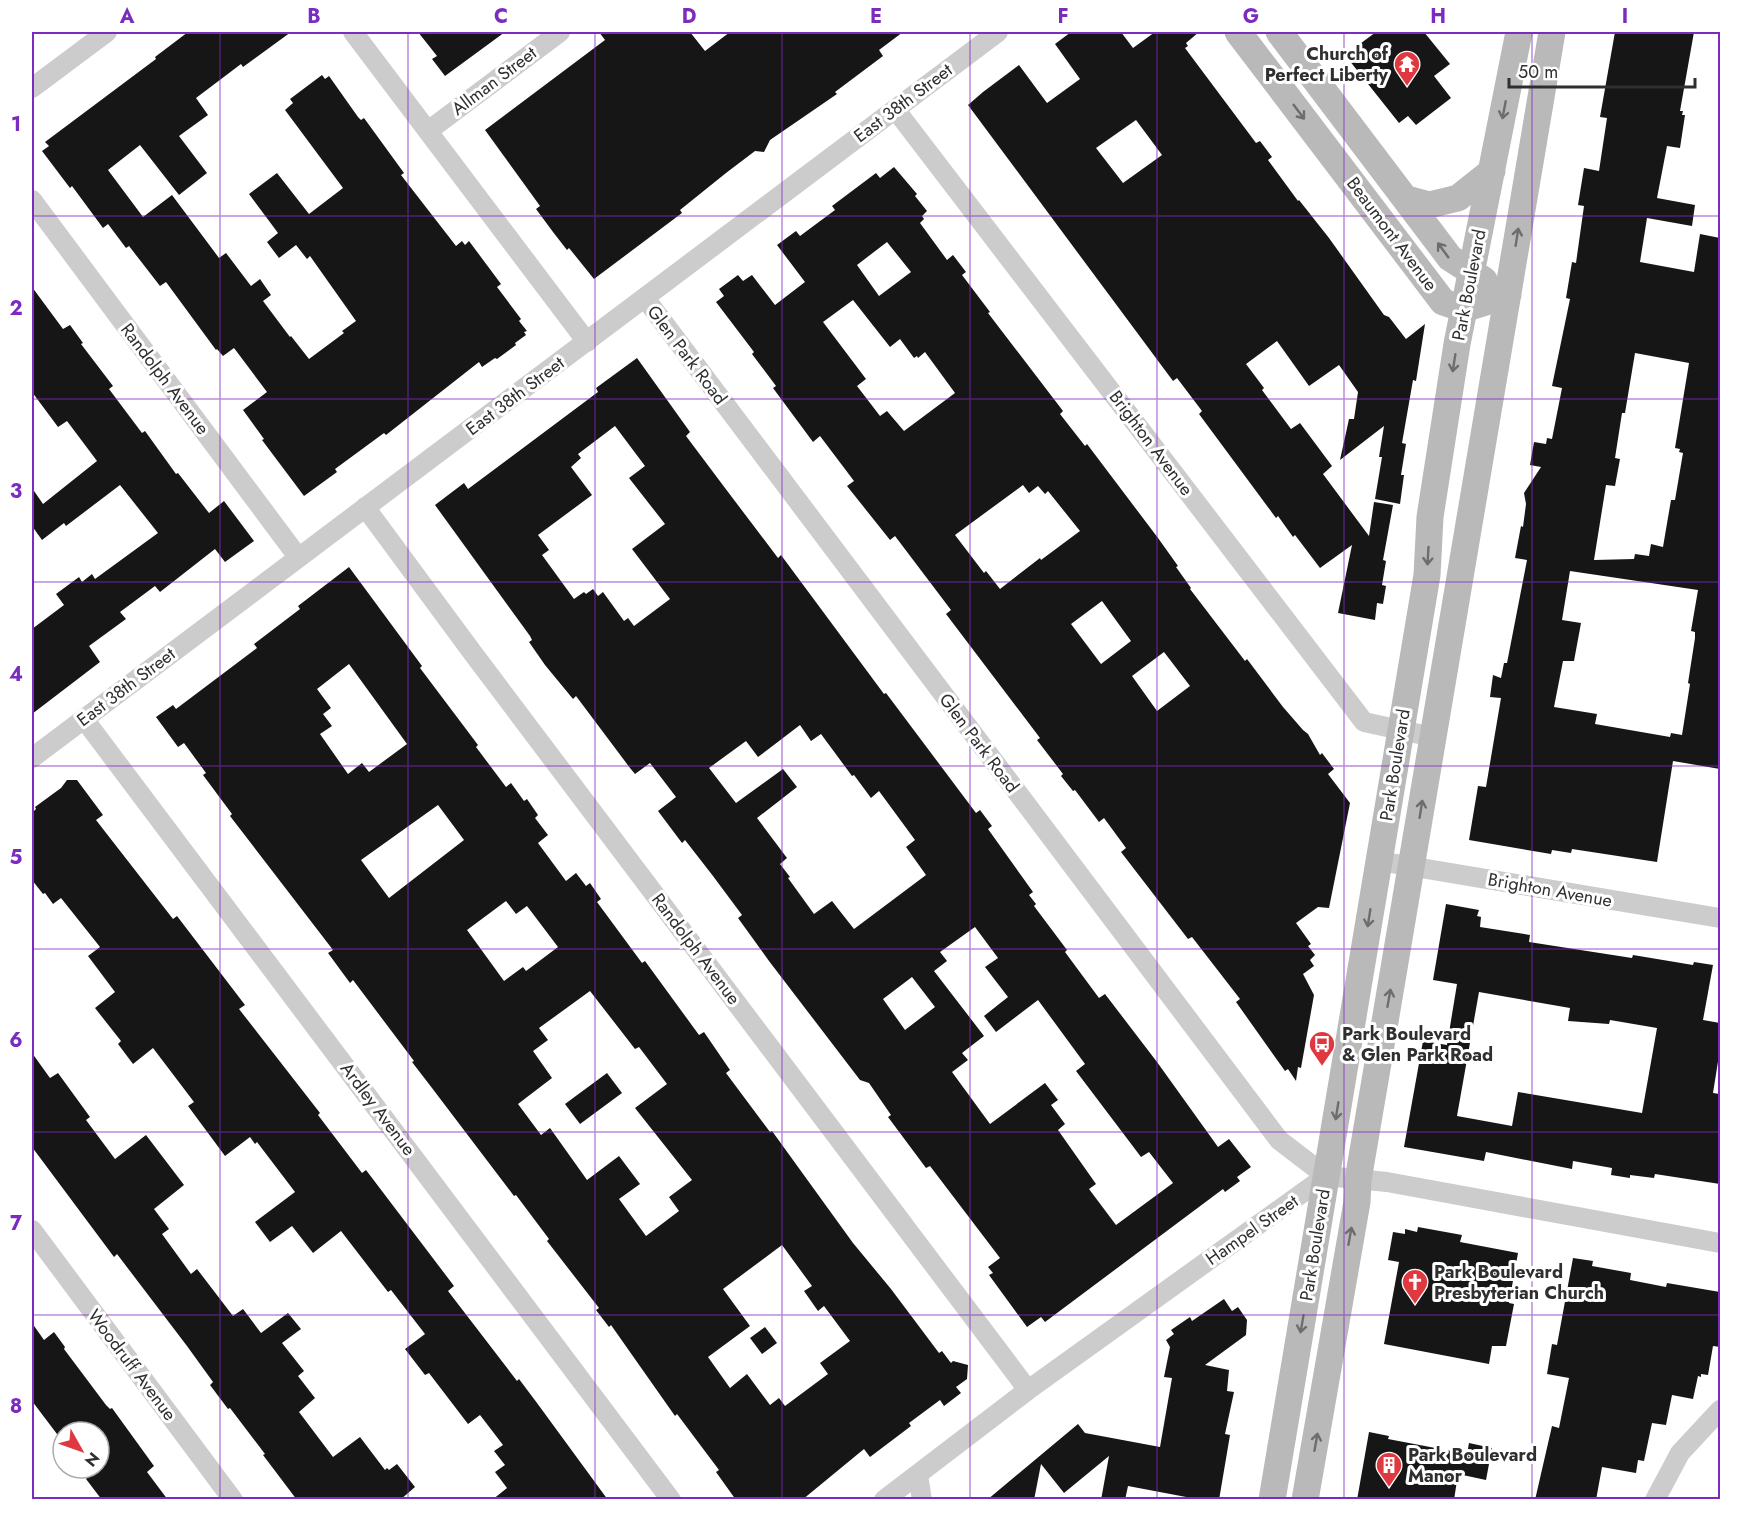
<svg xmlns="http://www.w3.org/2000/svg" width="1752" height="1531" viewBox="0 0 1752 1531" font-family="Jost,sans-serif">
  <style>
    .building { fill: #161616; fill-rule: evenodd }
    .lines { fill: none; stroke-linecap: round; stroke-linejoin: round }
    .minor { stroke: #ccc; stroke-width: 20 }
    .secondary { stroke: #b9b9b9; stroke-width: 27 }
    .oneway { stroke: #6d6d6d }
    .grid { fill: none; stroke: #7b2cbf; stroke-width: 1.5; stroke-opacity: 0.55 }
    .labels { text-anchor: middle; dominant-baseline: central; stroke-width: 6; stroke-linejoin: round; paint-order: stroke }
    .poi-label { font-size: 18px; font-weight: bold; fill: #2f2f2f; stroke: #fff; text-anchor: start }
    .street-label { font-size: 18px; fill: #2f2f2f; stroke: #fff }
    .neatline { fill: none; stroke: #7b2cbf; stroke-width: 2 }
    .grid-label { font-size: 20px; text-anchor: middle; font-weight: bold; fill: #7b2cbf }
  </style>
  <rect width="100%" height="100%" fill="#fff"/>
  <path class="building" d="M188 32H291L243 67 241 64 196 98 208 115 179 136 207 173 179 195 140 145 108 170 143 217 172 195 219 258 226 253 251 286 260 279 271 295 263 301 290 337 291 336 309 359 344 333 342 331 356 321 310 256 307 259 296 245 279 258 267 242 278 233 249 194 277 173 309 214 343 188 285 110 293 103 290 99 322 75 325 79 329 76 358 117 361 120 364 118 404 173 401 175 456 246 462 241 465 245 469 241 501 284 497 287 521 319 519 321 527 331 524 332 526 335 515 343 516 345 497 359 495 358 482 367 479 362 386 435 384 433 335 469 337 472 304 496 262 440 264 439 243 410 267 392 234 348 223 356 217 349 216 350 166 282 160 286 129 246 126 248 108 224 103 228 72 186 70 188 42 151 49 146 45 142 156 59 155 57Z
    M418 32H505L445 76 432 59 437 56Z
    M599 32H690L705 51 730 32H903L879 50 883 56 835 92 837 94 770 140 764 152 755 151 726 173 680 210 682 213 594 279 569 248 567 250 553 232 536 209 540 206 485 130 605 40Z
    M1071 32H1121L1133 48 1155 32H1199L1186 43 1188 46 1185 48 1256 143 1260 141 1272 157 1268 160 1298 201 1299 200 1329 238 1384 315 1389 317 1406 339 1425 324 1416 381 1413 380 1402 443 1406 444 1401 475H1404L1400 504 1375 499 1382 457H1379L1384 426 1340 460 1349 419H1354L1358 392 1339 365 1309 386 1277 341 1246 364 1264 388 1262 390 1291 429 1300 423 1332 466 1323 474 1369 536 1374 502 1393 505 1383 560 1386 561 1382 585 1386 586 1383 604 1377 603 1375 620 1338 613 1352 545 1320 568 1295 535 1293 537 1278 516 1276 518 1199 414 1202 411 1177 378 1173 381 968 105 983 92 1019 65 1047 103 1080 79 1055 44ZM1136 120 1162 155 1123 183 1096 148Z
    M1376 32H1424L1450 64 1434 76 1451 98 1416 125 1408 116 1399 123 1345 55Z
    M1615 32H1694L1680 111H1683L1682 115H1685L1680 148 1667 146 1657 198 1695 205 1692 226 1647 218 1640 262 1694 272 1700 234 1720 238V769L1673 761 1657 862 1572 849 1571 853 1552 850 1551 854 1469 840 1478 786 1486 787 1501 698 1490 697 1493 675 1501 678 1504 663H1507L1527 560 1515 558 1521 526 1523 527 1526 504 1524 493 1541 467 1530 465 1534 442 1546 444 1547 438 1552 439 1562 388 1552 386 1570 299 1566 298 1572 262 1576 263 1584 206 1578 205 1584 168 1599 171 1607 118 1600 117ZM1635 353 1689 363 1675 448 1680 449 1679 452 1683 453 1675 500H1671L1663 547 1651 544 1649 556 1635 554 1634 559 1594 560 1606 485 1615 486 1620 459 1615 458 1622 413H1625ZM1570 571 1698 590 1691 631 1695 632V638L1688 683 1690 684 1682 735 1671 733 1670 737 1595 724 1597 714 1554 707 1563 661H1574L1581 623 1562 620Z
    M894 167 917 194 915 196 927 211 922 216 924 219 920 223 947 260 953 255 966 272 962 275 990 312 988 313 1063 411 1060 414 1085 446 1087 444 1158 538 1178 566 1176 567 1191 588 1190 589 1245 661 1247 659 1283 707 1303 730 1308 734 1320 755 1322 753 1334 769 1328 774 1350 803 1329 908 1318 907 1296 923 1311 944 1308 946 1315 955 1310 960 1314 966 1303 974 1314 995 1301 1068 1298 1067 1296 1081 1288 1069 1285 1071 1236 1002 1240 999 1192 937 1188 939 1121 852 1126 848 1104 818 1099 822 1075 790 1073 791 1061 776 1063 774 1037 740 1040 738 946 614 951 610 895 536 890 540 847 486 854 481 820 436 813 442 773 388 776 386 752 354 754 352 716 302 724 296 719 289 738 275 743 281 752 275 775 305 805 282 777 245 796 231 800 236 835 210 832 206 876 173 880 178ZM887 242 911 272 879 296 857 265ZM853 300 890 347 900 339 914 358 917 356 918 358 925 352 955 393 904 431 887 411 880 416 857 386 866 379 823 322ZM1023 485 1029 493 1038 486 1045 494 1048 491 1080 531 1041 560 1040 558 1000 589 986 571 984 573 955 535ZM1102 601 1131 641 1101 664 1071 624ZM1164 652 1190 686 1157 711 1132 676Z
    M32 287 63 329 70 325 83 343 81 344 113 386 109 389 142 433 145 431 176 474 178 473 209 513 224 501 254 541 225 562 215 549 160 592 155 586 120 612 126 619 89 646 100 662 32 714V629L64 605 56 594 79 577 82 582 92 574 95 579 158 533 120 485 66 526 64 523 42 540 32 526V488L43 504 97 461 67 421 58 427 32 392Z
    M637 358 690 432 686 436 725 488 778 558 781 555 884 694 886 693 976 813 980 810 992 826 988 829 1033 892 1029 895 1036 904 1034 906 1067 950 1065 952 1099 998 1105 994 1157 1062 1218 1147 1229 1139 1251 1167 1237 1177 1240 1181 1225 1192 1223 1189 1045 1322 1041 1317 1027 1327 989 1275 993 1273 988 1267 1000 1258 930 1166 926 1168 888 1117 891 1115 869 1083 860 1080 769 961 738 918 742 915 713 876 685 840 682 843 658 811 676 797 650 763 635 774 630 768 576 696 573 699 545 665 529 642 532 640 530 636 435 505 464 483 468 489 598 392 596 388ZM615 426 645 466 629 478 665 524 632 549 670 599 634 626 628 618 624 621 603 592 598 596 593 589 586 594 584 592 574 599 542 555 549 550 538 535 592 495 571 467 581 458 578 454ZM800 725 811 741 821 734 852 776 854 775 871 798 879 791 915 840 906 847 926 875 854 929 832 901 814 914 788 878 790 877 780 864 787 858 757 818 797 787 783 769 736 803 709 768 746 741 758 757ZM975 927 998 958 985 967 1008 997 984 1016 996 1032 1038 1000 1085 1064 1076 1071 1141 1157 1149 1152 1173 1183 1116 1225 1089 1189 1096 1184 1058 1130 1065 1124 1051 1105 1058 1100 1045 1083 990 1124 952 1072 968 1060 962 1053 984 1036 934 971 947 961 940 952ZM912 977 935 1007 905 1030 883 999Z
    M349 567 422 666 420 668 478 745 476 747 506 787 511 783 524 801 527 799 538 815 535 818 548 835 538 843 566 881 576 873 586 886 590 883 601 899 597 902 642 963 645 961 699 1035 704 1032 730 1070 726 1073 770 1132 772 1131 853 1243 891 1289 939 1353 942 1351 951 1363 953 1361 968 1365 967 1379 956 1387 961 1393 944 1406 940 1400 909 1423 911 1426 870 1457 864 1449 802 1500H736L716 1472 719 1470 677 1414 675 1416 611 1325 609 1327 596 1310 599 1308 547 1241 549 1239 516 1195 514 1196 432 1088 412 1062 414 1061 353 980 350 983 328 953 333 950 230 816 232 814 203 775 206 773 184 743 178 747 156 717 173 705 176 709 257 648 254 644 300 609 298 606ZM349 664 407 744 369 772 362 763 348 774 320 734 332 726 323 714 331 708 317 689ZM438 805 464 840 389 898 361 860ZM506 901 516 914 527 906 558 947 526 971 523 967 504 981 467 930ZM590 991 635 1049 639 1047 667 1084 635 1108 692 1180 669 1197 679 1211 646 1236 619 1199 640 1184 619 1156 587 1180 550 1128 541 1135 518 1104 552 1078 533 1051 548 1040 539 1028ZM782 1245 812 1286 804 1291 818 1311 824 1306 850 1341 820 1363 828 1374 785 1406 779 1398 770 1405 747 1374 730 1388 708 1357 750 1326 723 1289Z
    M67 780H77L103 815 96 820 173 919 177 916 245 1005 239 1009 320 1113 318 1115 362 1173 366 1170 454 1286 448 1291 517 1381 519 1379 537 1403 608 1500H492L507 1488 495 1472 505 1465 494 1451 503 1445 480 1415 468 1424 429 1373 425 1375 405 1349 425 1334 391 1290 388 1292 341 1231 313 1253 292 1226 270 1242 255 1222 295 1192 257 1142 255 1144 250 1137 225 1156 188 1106 194 1102 153 1048 133 1064 118 1044 121 1041 95 1008 115 992 88 956 100 947 61 898 53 904 45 893 43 894 32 880V813L36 809 35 807 61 788Z
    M1446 904 1479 910 1477 916 1481 917 1480 927 1530 935 1529 942 1632 958 1633 955 1693 965 1694 962 1713 965 1703 1020 1720 1023V1049L1713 1093 1720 1094V1184L1655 1174 1654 1178 1630 1175V1178L1611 1175 1612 1168 1573 1161 1572 1169 1486 1152 1484 1161 1404 1147 1423 1041 1447 1045 1457 984 1433 980ZM1479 992 1570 1008 1568 1021 1609 1024 1610 1020 1657 1028 1642 1113 1518 1092 1512 1126 1457 1116Z
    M32 1053 50 1078 58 1073 90 1117 86 1120 115 1159 146 1135 184 1185 154 1209 169 1229 162 1234 191 1274 197 1269 233 1316 243 1309 261 1333 288 1313 301 1329 282 1343 304 1371 298 1376 315 1398 299 1412 333 1457 360 1437 385 1470 387 1468 389 1470 397 1464 415 1487 400 1500H297L263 1455 265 1454 230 1408 228 1409 210 1385 213 1382 187 1346 117 1254 114 1257 32 1147Z
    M607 1073 622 1093 580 1124 565 1104Z
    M1418 1227 1462 1235 1460 1242 1518 1253 1509 1303 1514 1304 1506 1346H1492L1489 1364 1384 1344 1399 1262 1388 1260 1393 1232 1405 1234V1229L1417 1232Z
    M1573 1258 1593 1261 1592 1266 1631 1273 1630 1280 1666 1287 1667 1283 1720 1292V1347L1713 1346 1708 1375 1701 1374V1377L1698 1376 1693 1399 1672 1395 1666 1425 1652 1423 1644 1461 1638 1460 1636 1473 1602 1467 1596 1500H1535L1552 1426 1559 1428 1569 1378 1547 1374 1552 1344 1557 1345Z
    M1224 1299 1232 1311 1238 1307 1247 1320 1246 1335 1205 1365 1229 1370 1227 1391 1234 1392 1225 1434 1230 1435 1219 1500H1202L1128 1486 1125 1500H1101L1109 1456 1064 1493 1041 1464 1034 1500H987L1078 1424 1085 1433 1160 1447 1172 1378 1164 1377 1170 1347 1166 1340 1174 1334 1171 1330 1190 1317 1192 1321Z
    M32 1323 44 1340 54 1332 65 1347 64 1349 106 1405 110 1409 112 1408 154 1466 147 1472 168 1500H102L86 1479 89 1476 83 1468H99V1432H63V1442L32 1401Z
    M765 1327 777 1343 762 1354 750 1338Z
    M1369 1432 1389 1436 1388 1439 1467 1454 1469 1443 1492 1448 1486 1480 1458 1474 1454 1500H1357Z"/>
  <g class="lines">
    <path class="minor" d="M353 32 587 342
      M32 88 107 32
      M895 109 1364 722 1433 737
      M428 131 560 32
      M32 200 298 557
      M645 298 1279 1140 1326 1176
      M365 507 472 652 1028 1390
      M84 719 671 1500
      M32 758 998 32
      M1379 861 1720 918
      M32 1230 233 1500
      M918 1475 922 1500
      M884 1500 1028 1390 1326 1176 1387 1182 1720 1243
      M1655 1500 1680 1453 1720 1410"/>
    <path class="secondary" d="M1238 32 1443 302 1464 309 1508 295
      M1279 32 1450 258 1484 280
      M1407 199 1429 205 1458 198 1492 171
      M1272 1500 1427 575 1430 517 1457 344 1519 32
      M1305 1500 1357 1202 1358 1180 1378 1063 1552 32"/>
  </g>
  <defs><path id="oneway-shaft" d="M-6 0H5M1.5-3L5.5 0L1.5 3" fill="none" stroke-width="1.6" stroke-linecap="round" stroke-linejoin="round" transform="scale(1.5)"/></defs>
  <g class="oneway">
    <use href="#oneway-shaft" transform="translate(1504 110) rotate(101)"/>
    <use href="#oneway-shaft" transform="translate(1299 112) rotate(53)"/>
    <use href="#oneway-shaft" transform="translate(1517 237) rotate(-81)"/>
    <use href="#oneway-shaft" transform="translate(1443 250) rotate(-126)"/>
    <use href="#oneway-shaft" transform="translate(1454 363) rotate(99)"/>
    <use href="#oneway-shaft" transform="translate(1428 556) rotate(93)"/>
    <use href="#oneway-shaft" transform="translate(1421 809) rotate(-81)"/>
    <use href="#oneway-shaft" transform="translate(1369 918) rotate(99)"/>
    <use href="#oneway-shaft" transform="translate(1389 998) rotate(-80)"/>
    <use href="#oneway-shaft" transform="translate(1337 1111) rotate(99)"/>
    <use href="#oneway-shaft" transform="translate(1350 1236) rotate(-80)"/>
    <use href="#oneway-shaft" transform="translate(1302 1324) rotate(100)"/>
    <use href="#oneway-shaft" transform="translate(1316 1442) rotate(-80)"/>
  </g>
  <path class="grid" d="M220 32V1500M408 32V1500M595 32V1500M782 32V1500M970 32V1500M1157 32V1500M1344 32V1500M1532 32V1500M32 216H1720M32 399H1720M32 582H1720M32 766H1720M32 949H1720M32 1132H1720M32 1315H1720"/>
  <defs>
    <g id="temple-pin" transform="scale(1.35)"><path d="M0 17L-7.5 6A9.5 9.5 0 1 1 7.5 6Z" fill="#df3841" stroke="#fff"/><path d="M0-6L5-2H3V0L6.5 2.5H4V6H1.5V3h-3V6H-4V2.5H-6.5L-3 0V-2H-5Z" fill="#fff"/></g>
    <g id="bus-pin" transform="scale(1.35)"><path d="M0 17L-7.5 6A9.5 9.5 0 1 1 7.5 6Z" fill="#df3841" stroke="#fff"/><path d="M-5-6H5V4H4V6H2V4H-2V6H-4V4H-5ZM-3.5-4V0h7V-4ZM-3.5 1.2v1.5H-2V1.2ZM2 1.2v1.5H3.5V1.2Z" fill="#fff"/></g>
    <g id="church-pin" transform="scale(1.35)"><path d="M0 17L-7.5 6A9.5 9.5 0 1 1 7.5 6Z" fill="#df3841" stroke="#fff"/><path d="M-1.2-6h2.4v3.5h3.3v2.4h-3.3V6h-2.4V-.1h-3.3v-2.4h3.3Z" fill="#fff"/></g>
    <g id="building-pin" transform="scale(1.35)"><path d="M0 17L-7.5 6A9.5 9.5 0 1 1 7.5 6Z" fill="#df3841" stroke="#fff"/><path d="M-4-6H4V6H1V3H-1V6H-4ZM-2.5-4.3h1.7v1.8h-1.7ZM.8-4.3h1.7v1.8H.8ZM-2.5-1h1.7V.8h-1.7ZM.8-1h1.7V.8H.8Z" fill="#fff"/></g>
  </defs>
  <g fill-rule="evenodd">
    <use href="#temple-pin" x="1407" y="64"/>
    <use href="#bus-pin" x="1322" y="1044"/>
    <use href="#church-pin" x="1415" y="1282"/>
    <use href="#building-pin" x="1389" y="1465"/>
  </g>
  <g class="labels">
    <g class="poi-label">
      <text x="1388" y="54" text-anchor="end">Church of<tspan x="1388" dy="21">Perfect Liberty</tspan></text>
      <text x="1342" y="1034">Park Boulevard<tspan x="1342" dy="21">&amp; Glen Park Road</tspan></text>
      <text x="1434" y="1272">Park Boulevard<tspan x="1434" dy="21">Presbyterian Church</tspan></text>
      <text x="1408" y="1455">Park Boulevard<tspan x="1408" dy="21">Manor</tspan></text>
    </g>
    <g class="street-label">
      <text transform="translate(494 81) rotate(-37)">Allman Street</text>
      <text transform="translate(903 103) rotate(-37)">East 38th Street</text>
      <text transform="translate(1392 234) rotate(53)">Beaumont Avenue</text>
      <text transform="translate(1469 285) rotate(-79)">Park Boulevard</text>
      <text transform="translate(687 355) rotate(53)">Glen Park Road</text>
      <text transform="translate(165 379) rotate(53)">Randolph Avenue</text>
      <text transform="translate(515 396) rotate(-37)">East 38th Street</text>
      <text transform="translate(1151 443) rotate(53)">Brighton Avenue</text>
      <text transform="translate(126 687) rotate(-37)">East 38th Street</text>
      <text transform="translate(979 743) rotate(53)">Glen Park Road</text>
      <text transform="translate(1395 765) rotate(-81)">Park Boulevard</text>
      <text transform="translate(1550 890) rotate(10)">Brighton Avenue</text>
      <text transform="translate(696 949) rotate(53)">Randolph Avenue</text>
      <text transform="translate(378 1109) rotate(53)">Ardley Avenue</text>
      <text transform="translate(1252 1230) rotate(-35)">Hampel Street</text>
      <text transform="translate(1315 1245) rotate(-81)">Park Boulevard</text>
      <text transform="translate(132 1365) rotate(53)">Woodruff Avenue</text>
    </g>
  </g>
  <rect width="1752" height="1531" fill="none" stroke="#ffffff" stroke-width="66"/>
  <g transform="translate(81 1450) rotate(130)"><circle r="28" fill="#ffffff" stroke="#acacac" stroke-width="1.5"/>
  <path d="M0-4.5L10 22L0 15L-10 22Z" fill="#df3841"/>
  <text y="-9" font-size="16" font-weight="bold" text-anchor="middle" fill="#2f2f2f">N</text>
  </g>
  <path d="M1509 78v9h186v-9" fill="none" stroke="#2f2f2f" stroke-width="3"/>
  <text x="1518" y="78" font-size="18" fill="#2f2f2f" stroke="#ffffff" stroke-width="4.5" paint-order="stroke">50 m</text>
  <rect x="33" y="33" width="1686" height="1465" class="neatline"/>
  <g class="grid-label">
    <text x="127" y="23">A</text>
    <text x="314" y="23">B</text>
    <text x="501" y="23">C</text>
    <text x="689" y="23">D</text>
    <text x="876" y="23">E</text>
    <text x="1063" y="23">F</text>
    <text x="1251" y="23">G</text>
    <text x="1438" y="23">H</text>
    <text x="1625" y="23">I</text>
    <text x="16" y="131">1</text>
    <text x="16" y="315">2</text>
    <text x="16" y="498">3</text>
    <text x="16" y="681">4</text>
    <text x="16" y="864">5</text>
    <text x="16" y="1047">6</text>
    <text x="16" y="1230">7</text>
    <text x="16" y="1413">8</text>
  </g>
</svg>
